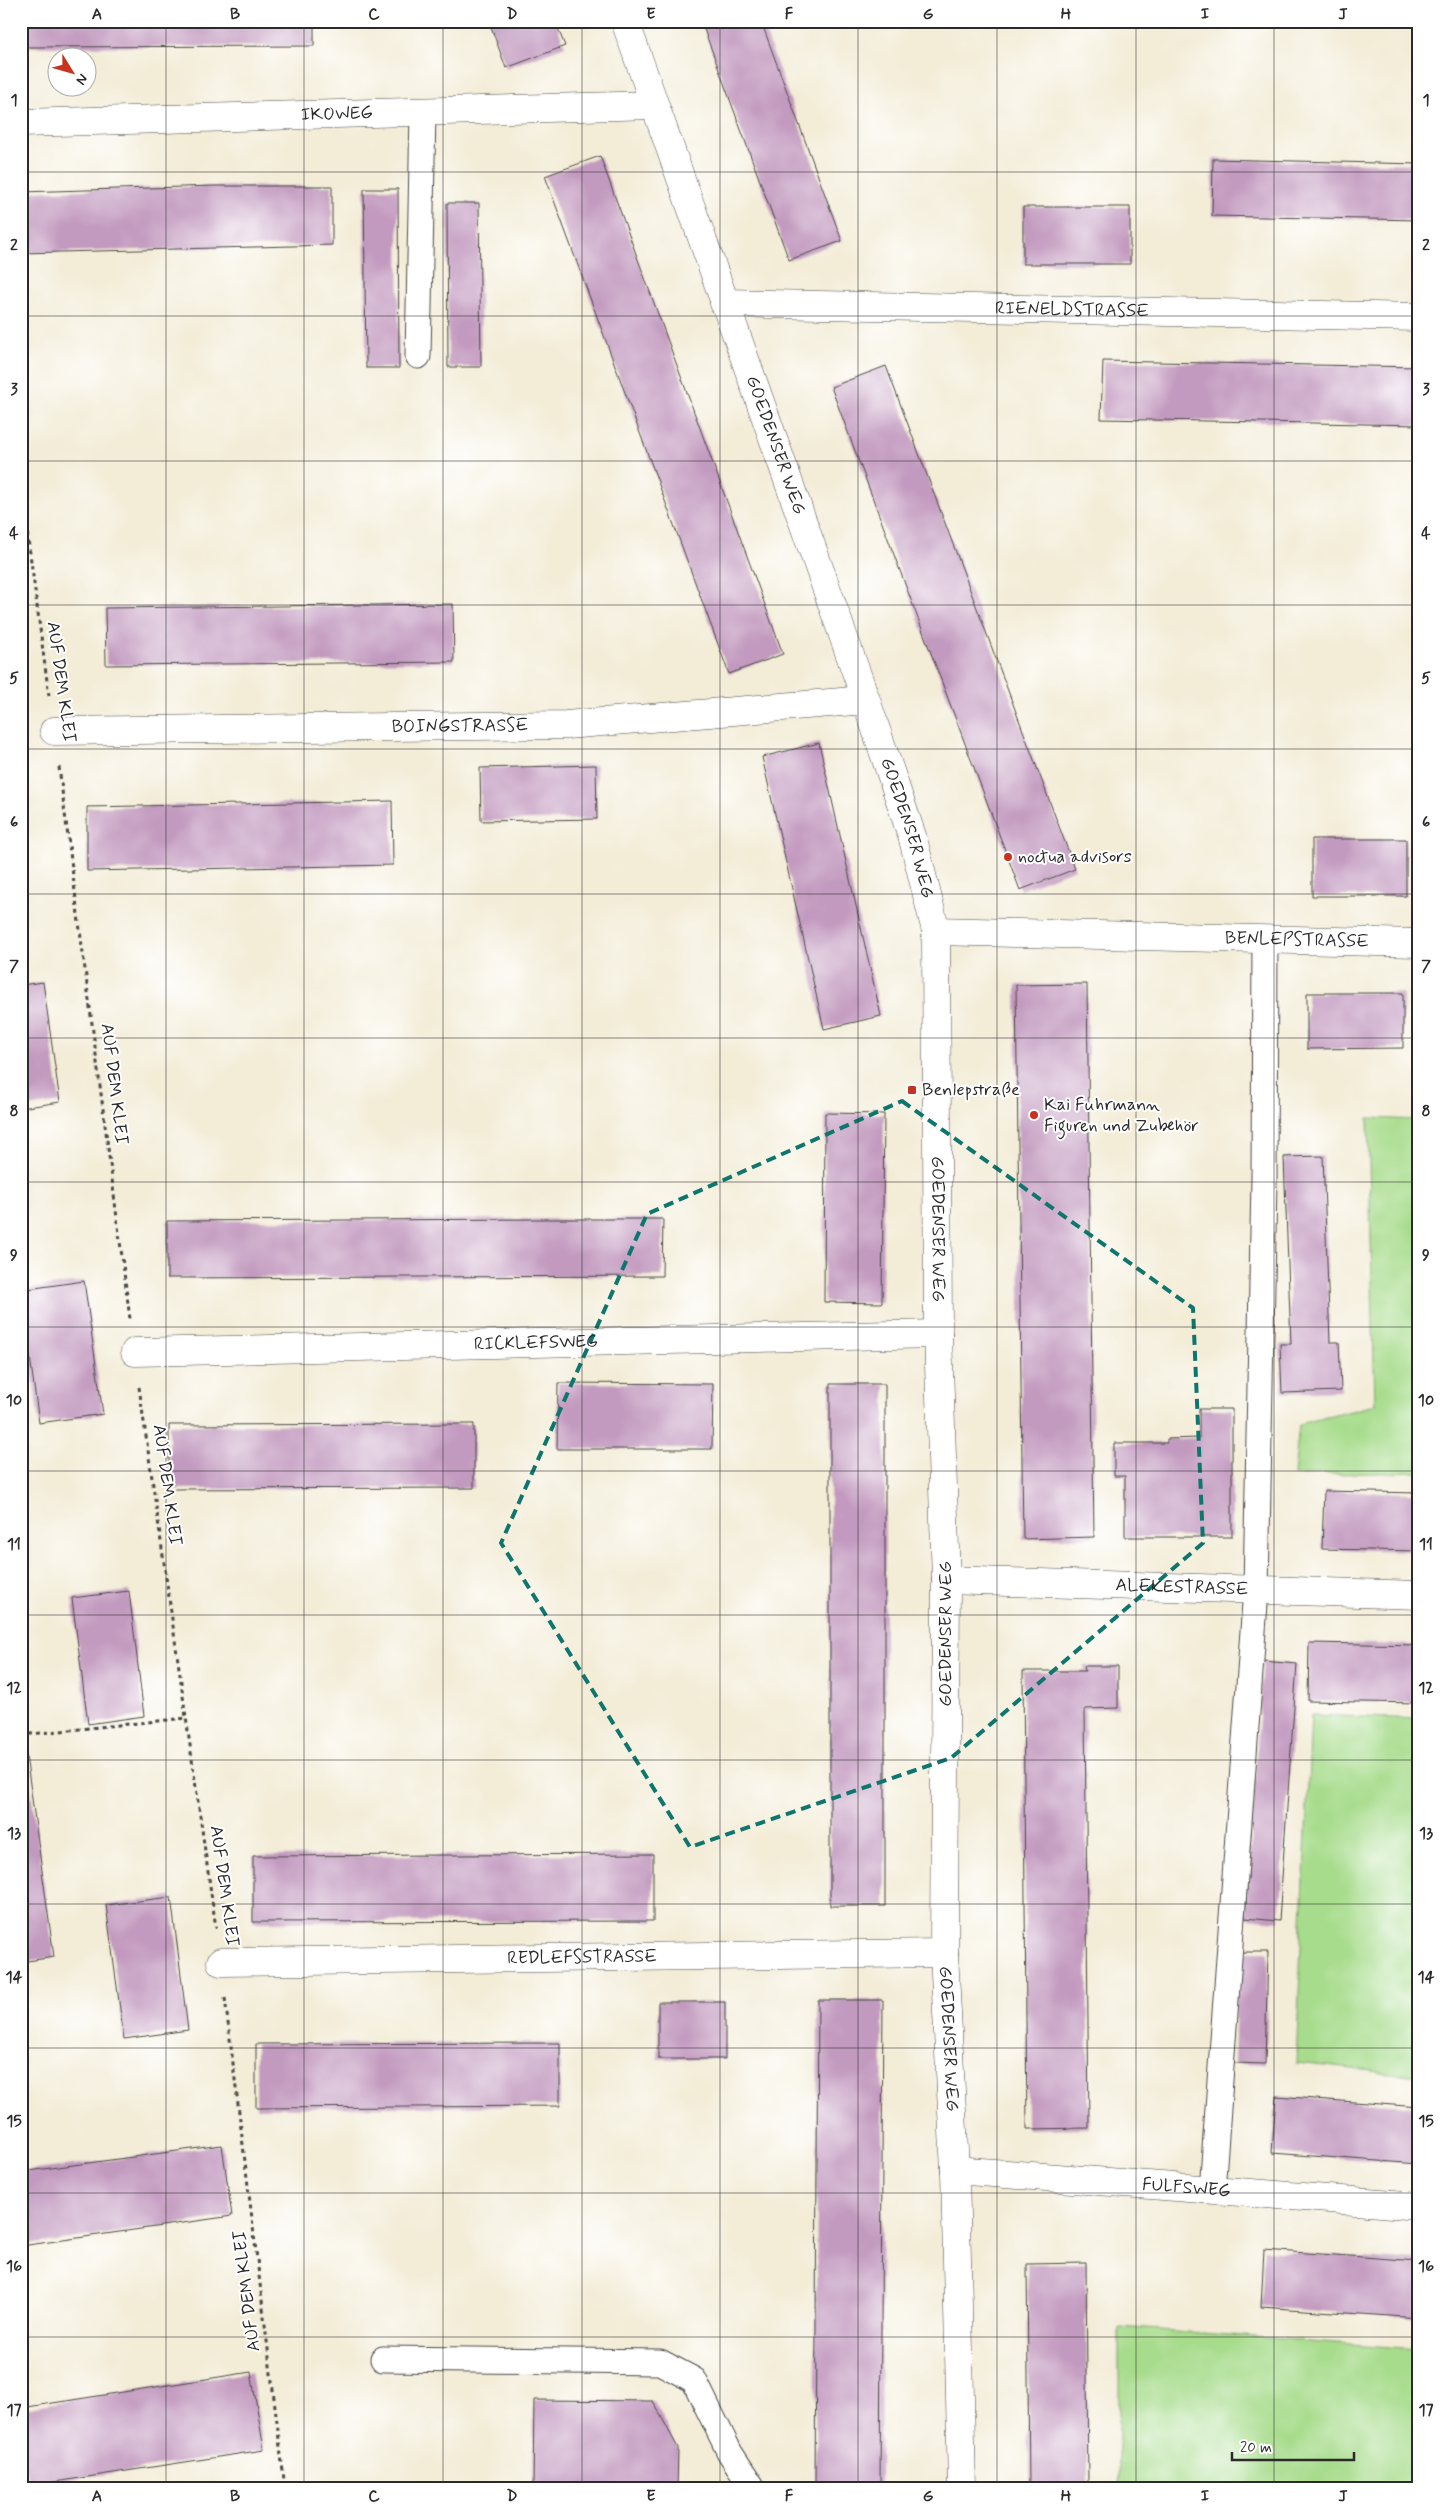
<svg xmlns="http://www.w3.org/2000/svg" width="1440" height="2509" viewBox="0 0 1440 2509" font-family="Mynerve,sans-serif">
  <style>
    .green { fill: #a7dc8c; stroke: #69845c }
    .building { fill: #c29abf }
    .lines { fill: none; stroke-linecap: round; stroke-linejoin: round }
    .service-casing { stroke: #494845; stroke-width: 27 }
    .minor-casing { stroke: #494845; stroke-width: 29 }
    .path { stroke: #494845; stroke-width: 3; stroke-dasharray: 4 4; stroke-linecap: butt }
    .service { stroke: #fff; stroke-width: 25 }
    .minor { stroke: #fff; stroke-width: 28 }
    .marked { fill: none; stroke: #0f766e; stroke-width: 4; stroke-dasharray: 10 6; stroke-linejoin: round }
    .grid { fill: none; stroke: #2b2b2b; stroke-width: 1; stroke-opacity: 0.55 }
    .poi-dot { fill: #c8321e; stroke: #fff; stroke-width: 2 }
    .labels { text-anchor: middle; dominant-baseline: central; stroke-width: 4; stroke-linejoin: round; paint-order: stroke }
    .street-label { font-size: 18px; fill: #2b2b2b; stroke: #fff }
    .poi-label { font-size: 18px; fill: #2b2b2b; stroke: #fff; text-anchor: start }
    .neatline { fill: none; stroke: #2b2b2b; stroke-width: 2 }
    .grid-label { font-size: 16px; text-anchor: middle; font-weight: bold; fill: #2b2b2b }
  </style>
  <rect width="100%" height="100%" fill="#fff"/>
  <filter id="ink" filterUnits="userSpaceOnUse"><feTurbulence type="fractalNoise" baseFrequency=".02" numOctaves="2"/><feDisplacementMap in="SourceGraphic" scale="10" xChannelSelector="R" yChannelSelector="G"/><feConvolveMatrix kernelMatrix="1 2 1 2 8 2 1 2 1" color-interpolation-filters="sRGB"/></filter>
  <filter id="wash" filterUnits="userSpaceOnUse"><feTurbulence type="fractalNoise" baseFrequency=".0096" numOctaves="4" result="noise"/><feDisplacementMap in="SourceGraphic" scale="20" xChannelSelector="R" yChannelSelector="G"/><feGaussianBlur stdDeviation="1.12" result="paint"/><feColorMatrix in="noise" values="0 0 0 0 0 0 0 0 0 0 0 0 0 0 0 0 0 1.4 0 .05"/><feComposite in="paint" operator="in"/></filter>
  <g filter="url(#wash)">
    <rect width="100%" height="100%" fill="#f3ecd7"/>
    <path class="green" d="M1368 1118 1419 1120V1472L1294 1475 1299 1424 1375 1405Z
      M1311 1715 1419 1719V2076L1296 2063Z
      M1119 2327 1419 2349V2488H1119Z"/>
    <g id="blocks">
      <path class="building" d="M21 21H314V46L21 47Z
        M489 21H555L565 46 506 68Z
        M701 21H761L842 241 789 260Z
        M600 156 783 654 729 674 545 176Z
        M1213 159 1419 164V220L1212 216Z
        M214 186H332V245L21 253V192Z
        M364 189H398L399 368H366Z
        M447 203H479L481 367H448Z
        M1023 207H1130V264H1023Z
        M1103 361 1419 367V425L1101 419Z
        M886 366 1075 869 1020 890 831 387Z
        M453 604 454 662 106 665 105 608Z
        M819 743 881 1016 824 1029 762 757Z
        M596 765 597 819 481 821 480 768Z
        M392 801 393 865 87 871V807Z
        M1312 839H1406V896H1312Z
        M43 982 60 1102 21 1108V985Z
        M1087 984 1094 1537 1023 1539 1016 985Z
        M1307 993H1403V1048L1307 1049Z
        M825 1113 884 1114 882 1303 824 1302Z
        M1323 1156 1330 1342H1339L1341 1391 1282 1393 1280 1344H1291L1284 1157Z
        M539 1219H663L662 1276 167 1278V1221Z
        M84 1281 103 1414 39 1423 21 1290Z
        M558 1383 713 1384 712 1449H557Z
        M830 1384H885V1906H830Z
        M1199 1409H1232V1537H1125V1476H1114V1443H1167V1439L1199 1438Z
        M474 1424V1488L169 1489V1425Z
        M1324 1491 1419 1493V1551L1322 1549Z
        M129 1591 144 1716 88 1724 72 1598Z
        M1309 1643 1419 1645V1703L1308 1701Z
        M1263 1661 1297 1664 1279 1921 1245 1918Z
        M1084 1666H1118V1708L1085 1709 1089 2128 1027 2129 1023 1671H1085Z
        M21 1741H24L54 1957 21 1962Z
        M653 1854V1921L253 1922V1856Z
        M171 1897 188 2030 124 2039 106 1905Z
        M1237 1952H1268L1265 2064 1234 2063Z
        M818 2000H883L880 2488H815Z
        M658 2002H725V2059H658Z
        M560 2043V2106L256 2108V2044Z
        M1276 2096 1419 2107V2164L1272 2153Z
        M222 2145 232 2216 21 2246V2172Z
        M1264 2250 1419 2261V2318L1261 2307Z
        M1086 2263 1088 2488H1029L1027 2264Z
        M251 2372 264 2450 28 2486 21 2439V2408Z
        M534 2400 653 2401 678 2448 677 2488H533Z"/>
    </g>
  </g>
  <g filter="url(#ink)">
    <use href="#blocks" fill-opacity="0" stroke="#494845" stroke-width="1"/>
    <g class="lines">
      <g class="service-casing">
        <path id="service" d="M418 356 423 112
          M1212 2190 1256 1590 1264 1180 1265 939
          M383 2359 660 2362 694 2380 730 2453 753 2488"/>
      </g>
      <g class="minor-casing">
        <g id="minor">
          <path id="s1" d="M625 21 866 700 913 839 936 931 938 1334 946 1580 944 1953 955 2170 962 2488"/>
          <path id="s2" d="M21 123 654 105"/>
          <path id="s3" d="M724 303 1419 317"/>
          <path id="s4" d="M54 731 566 725 866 700"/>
          <path id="s5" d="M936 931 1419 943"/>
          <path id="s6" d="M135 1352 938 1334"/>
          <path id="s7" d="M946 1580 1419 1595"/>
          <path id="s8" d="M221 1962 944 1953"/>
          <path id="s9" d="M955 2170 1419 2206"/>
        </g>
      </g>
      <path class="path" d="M21 486 49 696
        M59 767 130 1319
        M139 1387 216 1928
        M21 1735 187 1718
        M225 1998 285 2488"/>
      <use href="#service" class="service"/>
      <use href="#minor" class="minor"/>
    </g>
  </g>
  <path class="marked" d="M902 1101 1193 1308 1203 1543 951 1758 690 1847 501 1543 647 1214Z"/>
  <path class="grid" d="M166 21V2488M304 21V2488M443 21V2488M582 21V2488M720 21V2488M858 21V2488M997 21V2488M1136 21V2488M1274 21V2488M21 172H1419M21 316H1419M21 461H1419M21 605H1419M21 749H1419M21 894H1419M21 1038H1419M21 1182H1419M21 1327H1419M21 1471H1419M21 1615H1419M21 1760H1419M21 1904H1419M21 2048H1419M21 2193H1419M21 2337H1419"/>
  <g class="poi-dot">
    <circle cx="1008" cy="857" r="5"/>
    <rect x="907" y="1085" width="10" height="10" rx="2.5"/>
    <circle cx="1034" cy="1115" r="5"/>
  </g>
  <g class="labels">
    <g class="street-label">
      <text stroke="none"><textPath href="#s2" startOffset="316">IKOWEG</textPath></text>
      <text stroke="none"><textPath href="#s3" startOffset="348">RIENELDSTRASSE</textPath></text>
      <text stroke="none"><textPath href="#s1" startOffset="450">GOEDENSER WEG</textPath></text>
      <text transform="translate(61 682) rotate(82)">AUF DEM KLEI</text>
      <text stroke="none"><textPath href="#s4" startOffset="406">BOINGSTRASSE</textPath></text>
      <text stroke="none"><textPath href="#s1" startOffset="855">GOEDENSER WEG</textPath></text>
      <text stroke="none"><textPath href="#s5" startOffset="361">BENLEPSTRASSE</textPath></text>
      <text transform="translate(114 1084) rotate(83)">AUF DEM KLEI</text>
      <text stroke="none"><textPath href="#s1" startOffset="1260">GOEDENSER WEG</textPath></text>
      <text stroke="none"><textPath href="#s6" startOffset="401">RICKLEFSWEG</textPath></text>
      <text transform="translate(167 1485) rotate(82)">AUF DEM KLEI</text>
      <text stroke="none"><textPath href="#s7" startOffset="236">ALEKESTRASSE</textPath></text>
      <text transform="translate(946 1634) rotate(-90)">GOEDENSER WEG</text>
      <text transform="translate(224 1886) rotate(82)">AUF DEM KLEI</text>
      <text stroke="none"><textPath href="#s8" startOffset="361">REDLEFSSTRASSE</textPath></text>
      <text stroke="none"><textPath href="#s1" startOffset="2070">GOEDENSER WEG</textPath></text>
      <text stroke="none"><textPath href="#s9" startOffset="232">FULFSWEG</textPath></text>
      <text transform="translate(247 2291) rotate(-97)">AUF DEM KLEI</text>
    </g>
    <g class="poi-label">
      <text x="1018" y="857">noctua advisors</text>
      <text x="922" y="1090">Benlepstraße</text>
      <text x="1044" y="1105">Kai Fuhrmann<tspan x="1044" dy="21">Figuren und Zubehör</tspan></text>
    </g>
  </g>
  <rect width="1440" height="2509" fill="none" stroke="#fff" stroke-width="55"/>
  <g transform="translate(72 72) rotate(127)"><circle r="24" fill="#ffffff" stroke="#aaaaaa"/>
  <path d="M0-4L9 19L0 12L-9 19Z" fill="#c8321e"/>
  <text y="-8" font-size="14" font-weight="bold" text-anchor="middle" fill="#2b2b2b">N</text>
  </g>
  <path d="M1232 2452v8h122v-8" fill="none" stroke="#2b2b2b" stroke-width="2.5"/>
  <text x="1240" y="2452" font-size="15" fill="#2b2b2b" stroke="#ffffff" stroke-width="4" paint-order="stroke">20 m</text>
  <rect x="28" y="28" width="1384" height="2454" class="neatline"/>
  <g class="grid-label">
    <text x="97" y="19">A</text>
    <text x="235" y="19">B</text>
    <text x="374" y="19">C</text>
    <text x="512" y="19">D</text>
    <text x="651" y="19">E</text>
    <text x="789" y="19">F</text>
    <text x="928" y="19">G</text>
    <text x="1066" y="19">H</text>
    <text x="1205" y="19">I</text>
    <text x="1343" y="19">J</text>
    <text x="14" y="105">1</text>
    <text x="1426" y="105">1</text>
    <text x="14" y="250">2</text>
    <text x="1426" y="250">2</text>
    <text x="14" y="394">3</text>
    <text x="1426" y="394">3</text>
    <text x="14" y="538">4</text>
    <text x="1426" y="538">4</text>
    <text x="14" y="683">5</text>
    <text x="1426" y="683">5</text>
    <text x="14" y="827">6</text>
    <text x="1426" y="827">6</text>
    <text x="14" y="971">7</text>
    <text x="1426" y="971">7</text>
    <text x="14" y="1116">8</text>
    <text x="1426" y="1116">8</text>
    <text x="14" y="1260">9</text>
    <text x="1426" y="1260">9</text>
    <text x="14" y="1405">10</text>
    <text x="1426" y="1405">10</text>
    <text x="14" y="1549">11</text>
    <text x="1426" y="1549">11</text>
    <text x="14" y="1693">12</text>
    <text x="1426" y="1693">12</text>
    <text x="14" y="1838">13</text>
    <text x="1426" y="1838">13</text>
    <text x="14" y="1982">14</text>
    <text x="1426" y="1982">14</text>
    <text x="14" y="2126">15</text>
    <text x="1426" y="2126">15</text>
    <text x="14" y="2271">16</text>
    <text x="1426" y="2271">16</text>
    <text x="14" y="2415">17</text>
    <text x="1426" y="2415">17</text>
    <text x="97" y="2501">A</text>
    <text x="235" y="2501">B</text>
    <text x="374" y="2501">C</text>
    <text x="512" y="2501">D</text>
    <text x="651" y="2501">E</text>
    <text x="789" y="2501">F</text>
    <text x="928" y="2501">G</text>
    <text x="1066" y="2501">H</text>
    <text x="1205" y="2501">I</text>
    <text x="1343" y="2501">J</text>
  </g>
</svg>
